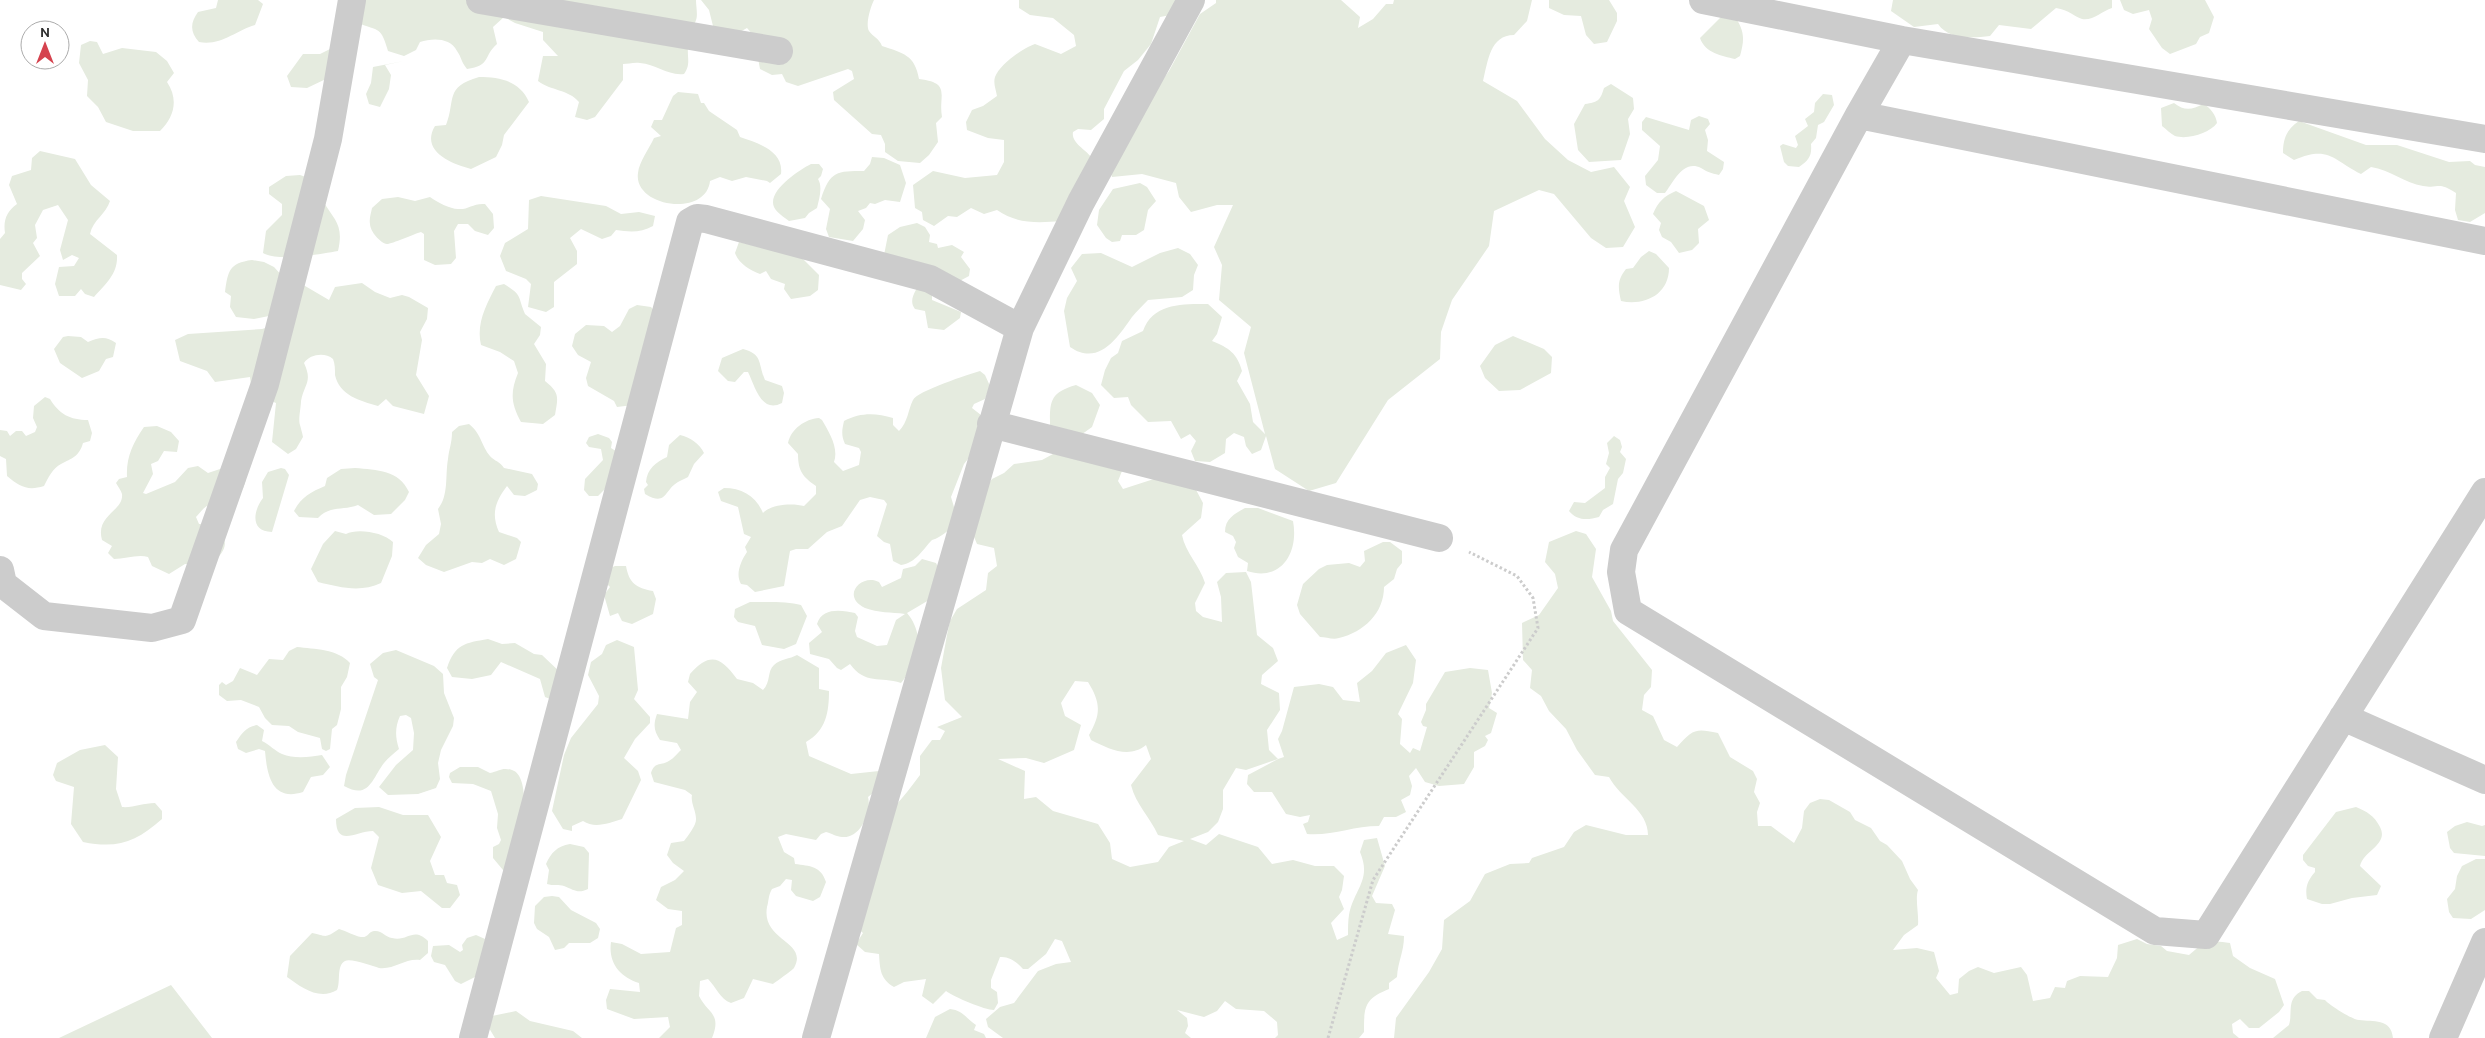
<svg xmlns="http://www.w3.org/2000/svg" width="2485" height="1038" viewBox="0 0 2485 1038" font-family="Overpass,sans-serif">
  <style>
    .green { fill: #e5ebdf; fill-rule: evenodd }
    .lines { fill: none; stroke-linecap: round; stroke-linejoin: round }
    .path { stroke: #ccc; stroke-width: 3; stroke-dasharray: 2.5 2.5; stroke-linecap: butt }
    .minor { stroke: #ccc; stroke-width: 28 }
  </style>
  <rect width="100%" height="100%" fill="#fff"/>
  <path class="green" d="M218 0H258L263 4 255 25C235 31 221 46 199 42 190 32 190 23 198 12L216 8Z
    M344 0H696C696 6 698 15 696 20 693 29 689 37 688 47 687 58 691 64 684 74 668 76 656 64 640 63 634 62 628 64 623 64V80L595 117 587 120 575 117 579 102C568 89 551 91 538 81L543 56H558L543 40V32L515 23 504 17 493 27 497 44C483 56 491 66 467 69 460 60 462 58 457 51 450 37 432 38 420 42L416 50 404 56 388 51C381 27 380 31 357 23Z
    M701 0H874C871 6 865 24 869 31 873 37 879 38 882 46 903 53 915 55 919 79 952 83 938 95 942 117L936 123 938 142 929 155 920 163 898 161 885 152V144L881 135 872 134 834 100 833 92 854 79 852 71 848 69 798 86 786 82 782 74 772 75 760 69 754 36 747 28 738 33 713 26 709 10Z
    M1019 0H1179L1176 14 1160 17 1151 44 1138 60 1124 71 1104 109V119L1091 130 1078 129 1073 132C1071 143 1085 149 1091 157L1061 221C1038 223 1017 224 997 210L984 214 971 208 957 217 948 216 934 226 923 220 922 212 915 208 913 185 933 171 965 178 997 175 1004 162V140L988 138 967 130 966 122 972 110 983 106 997 96C996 90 993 83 995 77 1000 64 1023 48 1035 44L1061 54 1076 46 1074 35 1053 18 1030 15 1019 8Z
    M1216 0H1341L1360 17 1358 28 1373 19 1386 4H1393L1394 0H1532L1527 21 1514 35C1490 35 1488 61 1483 81L1517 101 1545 139 1568 160 1591 172 1614 167 1630 187 1624 201 1635 227 1623 247 1606 248 1591 238 1554 194 1539 190 1494 211 1489 246 1452 300 1441 332 1440 359 1388 400 1336 483 1309 491 1275 469 1266 436 1261 450 1252 454 1246 446 1244 437 1234 433 1226 439 1225 453 1210 462 1195 461 1191 451 1196 441 1190 434 1181 439 1171 421 1148 422 1131 405 1128 397 1114 398 1101 385 1105 370 1111 358 1118 353 1122 341 1143 331C1153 303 1182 304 1208 304L1222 317 1217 334 1212 341C1229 348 1237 353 1242 371L1237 381 1250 404 1253 422 1265 434 1244 353 1251 327 1219 300 1222 265 1214 247 1233 205H1217L1191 212 1179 197 1176 183 1142 174 1112 177 1106 158 1169 71 1200 14 1216 3Z
    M1549 0H1609L1617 13V21L1607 42 1594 44 1586 35 1581 16 1564 15 1549 8Z
    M1893 0H2112V8C2102 11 2093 21 2082 19 2075 17 2069 10 2056 8L2031 29 1999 25 1990 36C1972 38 1949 40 1938 24L1914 27 1891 11Z
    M2120 0H2205L2214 17 2209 33 2200 37 2196 44 2170 54 2162 48 2149 29 2152 19 2149 10 2133 14 2124 10Z
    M1721 17 1737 20C1745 33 1744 41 1740 56L1735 59C1722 56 1705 53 1700 38Z
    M90 41 97 42 103 54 122 48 156 52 167 61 174 73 167 82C179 100 174 117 160 131H133L106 122 98 107 87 96 88 80 79 63 81 45Z
    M332 48 328 78 307 88 291 87 287 76 303 54H320Z
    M404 61 385 65 391 75 389 89 380 107 369 104 366 94 371 83 373 67Z
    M479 77C500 77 520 81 529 102L504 135 502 145 496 157 471 169C451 164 420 151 435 126L446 125C456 100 444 87 479 77Z
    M1611 84 1633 98 1634 109 1628 119 1630 134 1621 160 1589 162 1578 150 1574 124 1585 104C1598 102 1600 101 1604 88Z
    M678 92 698 94 701 103H704L709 111 737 130 740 137C757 143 784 150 781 174L770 183 767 181 746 177 732 181 720 177 710 181C706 218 633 207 638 173 639 162 649 149 654 138L661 136 651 127 654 120H662L673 96Z
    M1823 94 1832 95 1834 105 1824 122 1818 125 1816 138 1811 144C1812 156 1809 160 1799 167L1788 166 1784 162 1780 146 1783 144 1796 148 1798 145 1795 136 1808 126 1805 119 1814 112 1815 103Z
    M2174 103C2184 111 2192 110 2203 104 2210 107 2216 115 2217 123 2210 133 2188 140 2175 136 2171 134 2166 129 2162 126L2161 108Z
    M1699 116 1708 119 1710 124 1705 130 1708 140 1707 151 1724 162 1723 169 1719 175C1711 173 1707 172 1701 168 1683 159 1673 183 1665 193H1657L1646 185 1645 176 1658 160 1660 146 1642 130V122L1646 117 1689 130 1691 120Z
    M2299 121 2366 145H2397L2449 162 2470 161 2475 165 2485 167V213L2470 222 2458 220 2455 210 2456 193C2437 181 2440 189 2423 186 2405 183 2390 170 2371 167L2361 174C2333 160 2329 145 2294 160L2283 153C2283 138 2287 129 2299 121Z
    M40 151 75 159 91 185 110 201C106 214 93 220 90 234L117 255C118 274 106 283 94 297L85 294 81 289 75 296H59L55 284 59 267 74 266 79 258 72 255 63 260 60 250 68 220 58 205 43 210 35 225 37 238 33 243 40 256 22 273V279L26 284 21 290 0 285V239L5 233C3 220 7 211 17 204L9 185 12 176 31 170 32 158Z
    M872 157 884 158 900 165 906 183 900 202 885 200 875 204 870 203 866 208 858 211 865 220 863 229 853 241 829 237 826 229 830 209 821 199C830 171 837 171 864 171L870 164Z
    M811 164H819L823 169 821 176 818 179C823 187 819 199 817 208L809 213 805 218 789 221C784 217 777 213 774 207 767 191 799 170 811 164Z
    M300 175 318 181C320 187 321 195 323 201 335 221 344 225 338 251 320 254 279 262 263 253L266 231 282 215V204L269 194V187L286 176Z
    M1140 183 1147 187 1156 201 1148 210 1144 230 1136 235H1122L1120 241 1112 242 1106 238 1097 225 1099 210 1113 189Z
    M1676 191 1704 206 1709 220 1698 229 1699 243 1692 250 1679 253 1671 242 1662 237 1659 230 1661 223 1653 214C1658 202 1664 196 1676 191Z
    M541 196 606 206 621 214 639 212 655 216 653 226C641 233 629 232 616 230L611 236 602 239 581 229 570 238 577 251V264L554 282V307L546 312 528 307 531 284 526 279 506 271 500 256 505 243 528 229 529 200Z
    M398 197 415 201 430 197C437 202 450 209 458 209 468 210 473 203 485 204L493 214 494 228 488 235 475 231 468 224H458L454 231 456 258 451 264 435 265 424 260V234L421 232C414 234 392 244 387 244 380 243 370 231 370 224 369 219 371 213 372 208L382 199Z
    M917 223 925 227 930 235 929 242 937 244 938 248 952 245 964 252 961 257 970 269 969 276 956 283 884 255 888 235 900 227Z
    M739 242 802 258 819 275 818 290 810 296 791 299 784 289 785 284 771 279 766 271 760 274C750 270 739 264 735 253Z
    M1178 248 1190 254 1198 265 1194 275 1193 290 1182 297 1148 300C1143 305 1137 311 1132 317 1118 337 1099 367 1070 347L1064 311 1067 298 1077 281 1071 268 1082 254 1101 253 1132 267 1160 253Z
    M1649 251 1656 254 1669 268C1669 295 1644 306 1621 301 1618 288 1617 280 1626 269L1633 268 1641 257Z
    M252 260 264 262 274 267 285 279 300 283 329 300 335 287 362 283 375 292 390 298 402 295 409 297 428 308 427 319 420 332 422 340 416 375 429 396 424 414 393 406 386 399 378 406C360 401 339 395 335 375 335 369 335 364 333 359 325 352 310 354 304 363 313 382 304 384 301 401 301 407 298 420 300 425 301 429 302 432 303 437L296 449 288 454 272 442 276 403 252 393 250 377 215 382 207 371 180 361 175 340 188 334 262 329 272 326 274 315 254 319 236 317 230 307 231 296 225 292C228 271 229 263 252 260Z
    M923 278 932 281V300L961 312 960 318 944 330 928 328 925 311 915 309C907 299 918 288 923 278Z
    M504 284C523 296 517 295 525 314L541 327 540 335 534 344 546 364 545 381C560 393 558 397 555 415L543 424 521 422C511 403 510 393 518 373L514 361 500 352 481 345C476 324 486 305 496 286Z
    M637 305 651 307 657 314 633 405 617 407 614 401 588 386 586 378 591 362 578 355 572 346 575 334 586 325 604 326 612 332 620 326 629 309Z
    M68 336 81 337 88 342C100 337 106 336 116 343L113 357 106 359 99 371 82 378 60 363 54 349 63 337Z
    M1513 336 1544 349 1552 357 1551 373 1520 390 1499 391 1485 378 1480 366 1495 345Z
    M743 349C763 354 758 364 765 380L782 386 784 393 782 403C761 414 755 386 748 372H744L735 382 728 381 718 371 722 358Z
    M980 371 985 375 990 386 985 399 974 404 972 408 981 415 975 450 964 464 951 497 957 517 956 526C946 530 943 537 932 540 923 549 916 563 901 565L893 561 890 544 884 542 877 536 887 504 884 500 870 497 860 500 842 526 827 532 808 549H796L790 551 784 586 755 592 747 585 741 584C735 574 741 561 747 552L745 547 751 537 744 534 738 507 721 501 718 492 724 488C742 488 756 496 763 513 771 504 793 503 804 506L816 494V486C803 477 798 471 798 454L788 443C791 429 805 419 819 418L822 420C829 432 839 448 834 462L843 471 859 465 861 452 859 448 845 444C841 435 842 430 844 421 861 412 876 413 893 418V425L899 431C908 422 908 410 913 400 917 391 970 374 980 371Z
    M1076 385 1092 393 1100 405 1092 427 1078 437 1050 429C1050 403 1048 393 1076 385Z
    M45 397 50 399C59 414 70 420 88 420L92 433 90 441 83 443C79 457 72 458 61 464 53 468 48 478 44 486 28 491 20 487 7 476L6 459 0 456V430L7 431 10 436 16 431H22L26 436 35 432 37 427 33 418 34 406Z
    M469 424C482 434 482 449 492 458 497 462 500 462 504 468L532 474 538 484 537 490 525 496 514 495 507 486C495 502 491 514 499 532L517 538 521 542 516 559 504 565 490 559 482 563 472 562 444 572 426 565 418 558 426 545 439 534 441 524 438 509C449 495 445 476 448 459 449 449 452 443 452 432L459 426Z
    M157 426 171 432 179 441 177 452 164 451 158 461 151 464 153 474 143 493 146 494 175 482 188 468 198 466 208 473 229 466 246 479C240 506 225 498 207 506 203 508 199 514 196 517L199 524 215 525C231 543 226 550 211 565L185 564 169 574 152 566 148 557C138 554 125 559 114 559L108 553 112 546 102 540C95 515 124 511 122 494 121 490 118 487 116 483L119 479 127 477C126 457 133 443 144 427Z
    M598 434 609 438 612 442 611 448 619 453 608 486 598 496H589L584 490 585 479 603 460 601 449 589 447 586 443 589 437Z
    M680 435C690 437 700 444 704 453L694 464 688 477C685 479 681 480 678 482 664 490 667 507 645 494L644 489 648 485 646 482C647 469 656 462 667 457L669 445Z
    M1614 436 1620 440 1622 447 1620 452 1626 459 1623 473 1618 479 1613 504 1603 510 1599 517C1588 520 1577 521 1569 511L1574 502 1585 503 1605 488V477L1610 468 1606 464 1609 453 1607 443Z
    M1053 454 1126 461 1118 481 1123 489 1157 478 1194 486 1203 503 1201 518 1182 535C1185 552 1200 566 1205 583L1195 603 1196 611 1203 617 1222 622 1221 597 1217 582 1226 573 1246 572 1251 582 1257 635 1273 648 1278 661 1262 675 1261 684 1279 693 1280 710 1267 730 1269 750 1278 759 1284 757 1278 739 1282 731 1294 687 1319 684 1333 687 1343 700 1360 702 1357 683 1372 671 1386 653 1406 645 1416 660 1413 683 1398 714 1402 719 1400 744 1410 753 1413 748 1420 751 1427 727 1423 726 1421 722 1426 710V704L1445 672 1470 668 1488 670 1492 693 1489 708 1497 713 1491 733 1485 736 1488 740 1485 746 1474 752V767L1464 784 1439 786 1425 782 1416 768 1409 776 1412 786 1410 795 1401 800 1406 812 1396 817H1384L1379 826C1353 826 1332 836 1307 834L1303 824 1308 822 1310 815 1300 817 1286 814 1272 792H1254L1247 784 1248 775 1278 759 1246 770 1236 768 1223 790V809L1218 822 1208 832 1190 839 1206 845 1219 834 1258 847 1272 864 1293 860 1315 866H1334L1344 876 1342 890 1339 897 1344 909 1331 923 1337 940 1348 935C1348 928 1348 921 1349 915 1354 889 1372 880 1360 852L1364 840 1377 838 1385 866 1372 896 1376 903 1392 904 1395 910 1388 934 1404 936C1404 952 1398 961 1397 977L1389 983V989C1364 999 1364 1007 1364 1032L1359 1038H1275L1278 1035 1277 1022 1264 1011 1236 1009 1225 1001 1217 1011 1204 1017 1177 1010 1187 1018 1188 1026 1185 1033 1191 1038H1003L988 1027 986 1019 1000 1007 1014 1003 1038 971 1056 964 1071 962 1062 941 1055 939 1046 954 1028 969H1023C1017 962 1009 956 1000 957L991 980V988L997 992 998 1003 994 1010C985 1010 954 997 946 991L933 1004 922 996 926 979 904 982 894 987C880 979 880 969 879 954L865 952 856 944 863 933 856 927 884 817C898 804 909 790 920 775V756L932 740H940L945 731 937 727 962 717 945 700 941 668 947 635 950 621 957 609 986 590 988 573 997 566 994 548 977 544 972 532 987 486 992 479 1004 473 1014 464 1042 460ZM1075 681 1088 682C1101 703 1101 714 1089 735L1091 740C1109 749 1129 759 1146 745L1151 759 1131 785C1136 805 1150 817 1158 835L1184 841 1169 847 1158 862 1130 867 1112 859 1110 843 1098 824 1053 811 1036 797 1024 799 1025 771 998 759 1026 758 1044 763 1074 750 1081 725 1065 716 1061 703Z
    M281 468 285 469 289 475 272 532C250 532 253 511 263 498L262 482 268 472Z
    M355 468C377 470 399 470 409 492L405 500 391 514 374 515 358 505C343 511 330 505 318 518L299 517 294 511C301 497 311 492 325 486L327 478 341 469Z
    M1245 508H1258L1293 521C1299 553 1281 582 1247 571L1248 563 1238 557 1234 548 1236 542 1233 536 1225 532C1225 519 1234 514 1245 508Z
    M335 531 346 534C357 528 383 532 393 542L392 556 381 583C360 593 339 587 318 582L311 569 323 544Z
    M1576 531 1586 534 1596 549 1592 577 1611 611 1613 621 1652 670 1651 687 1644 695 1642 710 1653 716 1664 740 1677 747C1693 730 1694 728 1718 733L1730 757 1753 771 1757 779 1754 792 1760 803 1757 812 1758 826H1771L1794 843 1802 828 1804 811 1810 803 1820 799 1829 800 1850 812 1855 820 1871 828 1880 841 1887 845 1902 861 1910 879 1918 890C1915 899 1919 915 1918 925L1904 935 1893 950 1917 948 1934 952 1939 971 1936 978 1950 995 1958 993 1959 979 1969 971 1978 967 1994 973 2021 967 2027 975 2033 1001 2050 998 2055 987 2065 988 2067 981 2080 976 2108 977 2117 958 2118 945 2137 939 2147 944 2161 946 2167 951 2189 955C2204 942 2209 940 2230 943L2233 956 2250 968 2275 979 2284 1005 2279 1012 2259 1028H2249L2240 1019 2232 1024 2233 1033 2239 1038H1394L1396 1018 1429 972 1442 949 1444 920 1470 901 1485 874 1510 864 1529 863 1532 858 1564 847 1574 832 1586 825 1626 835H1648C1648 810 1620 798 1609 777L1595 775 1577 750 1566 729 1549 711 1541 696 1530 688 1532 670 1523 660 1522 623 1539 615 1558 588 1555 574 1545 562 1549 542Z
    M1383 542H1390L1402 551V563L1397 569 1394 579 1384 587C1384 613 1364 632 1339 638 1333 640 1326 637 1320 637L1300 614 1297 605 1303 584 1319 569 1327 565 1349 563 1360 567 1365 561 1364 551Z
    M922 559 936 563 938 567 929 600 907 613C913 620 917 629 918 638 918 648 908 677 901 683 880 676 865 685 850 664L841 670 837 668 829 659 810 654 809 643 822 632 817 624C822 607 842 610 855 613L858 617 855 631 857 637 877 646 887 645 896 620 905 614C891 612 878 613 865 608 840 596 862 573 879 582L882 587 901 578 903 569 915 566Z
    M615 566H626C629 583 636 588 653 591L656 599 653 614 632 624 622 621 618 613 610 616 604 595 610 587 607 584 608 569Z
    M750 602C764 602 788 601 801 605L807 616 796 644 784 649 762 645 755 626 738 622 734 617 735 609Z
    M488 639 502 644 515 643 534 654 542 655 562 674 553 700 545 697 540 679 501 662 491 675 472 679 452 677 447 668C455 644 465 643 488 639Z
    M617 640 634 647 638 690 634 699 650 717V723L635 739 624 758 638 771 641 780 622 819C609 823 595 829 583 821L572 826V831L563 829 552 811 564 755 571 738 598 704 599 696 588 675 591 662 602 654 606 645Z
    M297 647C314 649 338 649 350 663L347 677 341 687V709L337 725 332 729 330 749 326 751 322 749 320 738 298 732 289 726 272 725 265 718 259 707 241 700 227 701 219 695V685L222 682 226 685 233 681 240 668 257 675 269 659 283 660 289 651Z
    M396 650 434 666 443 674 444 693 454 718 453 726 441 750 438 763 440 779 436 788 418 794 388 795 379 787 396 765 413 750 414 733 411 718 406 715 400 716C395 727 395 737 399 749 394 753 388 758 384 763 372 779 369 800 344 786L346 775 378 680 374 677 370 664 383 653Z
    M797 655 819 668V689L829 691C829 712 826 731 806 742L809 756 851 774 879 771V788L868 797C872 812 860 839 842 837 837 837 831 833 826 832L821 834 816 840 786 834 778 837 784 852 794 858 795 864C810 866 821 866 826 882L820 897 813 901 796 896 791 890 792 880 786 879 780 886 772 889C768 896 769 900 767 907 761 941 809 941 794 968 794 969 777 981 773 984L753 979 744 998 731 1003C720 999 716 987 708 979L700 981 699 996C708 1014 722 1013 712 1038H659L670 1027 668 1017 634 1019 607 1009 606 1000 610 989 640 992 639 983C620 977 608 963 611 942L622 944 641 954 670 952 676 928 682 925V911L668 909 656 900 661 887 675 880 684 871 673 863 667 855 671 843 684 841C688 836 693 829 695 824 699 815 690 804 692 795L685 790 654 782 651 773C655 762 658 766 667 762 672 760 677 754 681 750L677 743 660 740C654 731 653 725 657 714L688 719 690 702 697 692 688 682 690 674C710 651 721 657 737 679L753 683 763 690C771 682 767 671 774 665 780 659 790 659 797 655Z
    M257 725 264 730 262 741C270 745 275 751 282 754 294 759 310 757 322 755L330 767 323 775 311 777 303 792C272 802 267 775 265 751L259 749 246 753 238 749 236 742C242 733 246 727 257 725Z
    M105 745 118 757 116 789 122 807C133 808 143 803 155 803L162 811V819C136 842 118 849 83 842L71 824 74 787 56 781 53 775 57 763 80 750Z
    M460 767H478L490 773C499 771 502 767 512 770 535 777 519 854 517 874L503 870 493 858V847L499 844 501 840 497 828 498 814 491 791 473 784 452 783 449 777 450 773Z
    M379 807 403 815H428L441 837 430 861 435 875H444L447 883 457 885 460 895 450 908H442L421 891 402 893 378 885 371 868 379 837 373 831C356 831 336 848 336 819L355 808Z
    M2356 807C2367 812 2374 815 2380 827 2389 845 2364 850 2360 866L2381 886 2377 895 2352 898 2330 904H2322L2307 899C2305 888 2307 881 2315 872V868L2308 866 2303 860V855L2336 812Z
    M2467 822 2482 826 2485 825V856L2454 853 2450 848 2447 832 2455 826Z
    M570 844 584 847 589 853 588 889C578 894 574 890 564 886 559 884 553 886 547 884L549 870 546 864C551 853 557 846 570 844Z
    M2476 859H2485V910L2471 919 2453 918 2449 912 2447 899 2455 889 2457 876 2462 866Z
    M552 896 559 897 571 910 596 923 600 929 598 938 590 943H569L564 948 555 950 549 937 537 929 534 923 535 906 544 897Z
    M339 929C347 931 354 936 361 937 368 938 368 932 374 931 382 930 385 937 392 938 408 942 413 926 428 941V953L420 960C405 958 394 970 379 968 372 966 351 958 345 961 336 966 341 982 337 990 319 1001 301 987 287 977L290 956 312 933C327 936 324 939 339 929Z
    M476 935 485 939 479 975 461 984 455 981 445 965 434 962 431 956 433 946 449 945 460 952 463 950 462 945 467 938Z
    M171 985 212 1038H59Z
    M2302 991H2309L2317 999 2325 1000C2329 1005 2353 1020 2359 1020 2373 1022 2391 1018 2393 1038H2273L2289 1025C2293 1012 2286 999 2302 991Z
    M950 1009C962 1010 966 1018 976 1025L974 1030 984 1034 986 1038H926L935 1017Z
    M516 1011 530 1021 573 1031 582 1038H495L489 1028 492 1016Z"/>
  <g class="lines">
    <path class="path" d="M1328 1038 1373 880 1538 628 1533 598 1517 576 1469 552"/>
    <path class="minor" d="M480 0 779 51
      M1703 0 1902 40 2485 139
      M1902 40 1859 115 1624 550 1621 572 1628 611 2155 931 2206 935 2485 492
      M1859 115 2485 241
      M991 424 1439 538
      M0 570 3 584 44 616 152 628 182 620 265 384 328 139 352 0
      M2343 717 2485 780
      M473 1038 690 222 697 218 706 219 930 279 1020 328
      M816 1038 1020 328 1081 202 1191 0
      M2443 1038 2485 942"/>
  </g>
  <g transform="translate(45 45)"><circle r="24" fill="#ffffff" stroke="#acacac"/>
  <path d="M0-4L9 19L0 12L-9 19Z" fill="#d5424e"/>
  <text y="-8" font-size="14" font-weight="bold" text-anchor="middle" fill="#2f2f2f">N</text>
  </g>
</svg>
